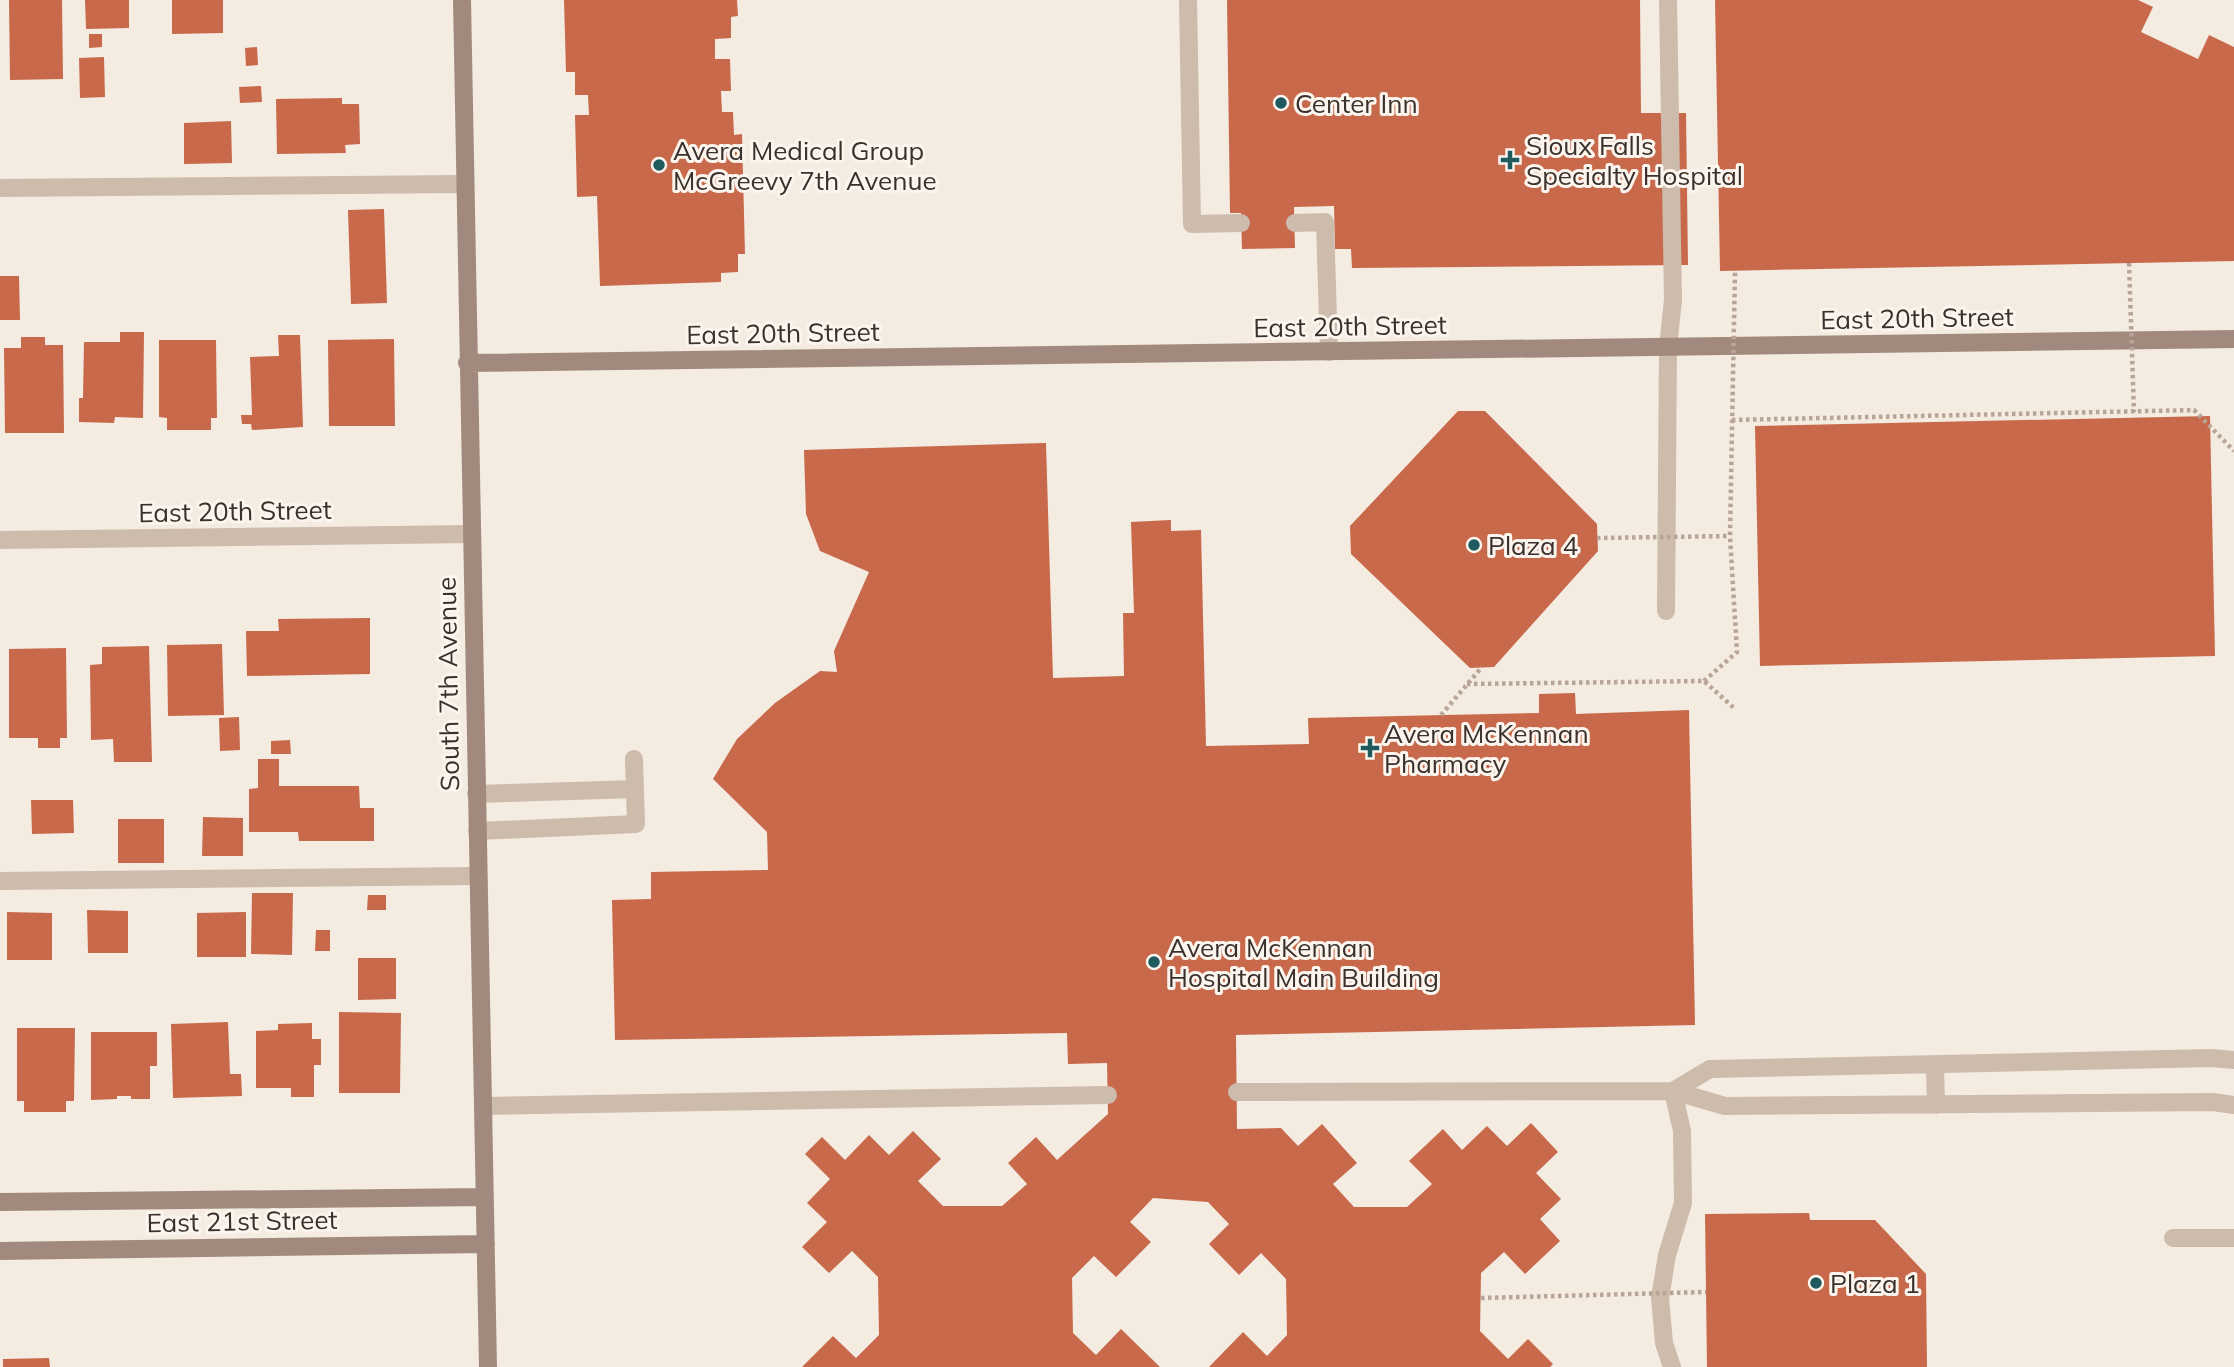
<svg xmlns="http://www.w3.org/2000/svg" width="2234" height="1367" viewBox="0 0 2234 1367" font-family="Mulish,sans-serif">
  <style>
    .building { fill: #c8694b }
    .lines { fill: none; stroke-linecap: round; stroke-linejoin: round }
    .path { stroke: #b9a596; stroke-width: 4.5; stroke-dasharray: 3.5 3.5; stroke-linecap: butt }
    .lane { stroke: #cdbbac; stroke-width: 18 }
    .street { stroke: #cdbbac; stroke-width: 18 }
    .secondary { stroke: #a18a7d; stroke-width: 18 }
    .path-bridge { stroke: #b9a596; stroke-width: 4.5; stroke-dasharray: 3.5 3.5; stroke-linecap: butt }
    .poi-dot { fill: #1f5a5e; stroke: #fbf5ee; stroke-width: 2.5 }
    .labels { text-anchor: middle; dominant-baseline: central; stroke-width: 6; stroke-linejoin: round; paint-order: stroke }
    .poi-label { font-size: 26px; fill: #3b302b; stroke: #fbf5ee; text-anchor: start }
    .street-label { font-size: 26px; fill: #3b302b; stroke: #fbf5ee }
  </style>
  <rect width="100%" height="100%" fill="#f4ebe1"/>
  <path class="building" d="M9 0H62L63 79 10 80Z
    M85 0H129V28L86 29Z
    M172 0H223V33L172 34Z
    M564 0H737L738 16 731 17V38L715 39V59H730L731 91H721L722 112H733L734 135 742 134 745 254H738V272L721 273V282L600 286 597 196 577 197 575 115H589L588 95H575V72H566Z
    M1227 0H1640L1641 113H1686L1688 265 1352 268 1351 249H1335L1334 206 1294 207 1295 248 1242 249 1241 213H1230Z
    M1715 0H2138L2153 7 2141 32 2198 59 2209 35 2234 47V261L1720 271Z
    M89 34H102V47L89 48Z
    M257 47 258 65 246 66 245 48Z
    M104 57 105 97 80 98 79 58Z
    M261 86 262 102 240 103 239 87Z
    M342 98V104H359L360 144 345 145 346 153 277 154 276 99Z
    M231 121 232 163 184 164V123Z
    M384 209 387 303 351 304 348 210Z
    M0 276H19L20 320H0Z
    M120 332H144L143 418 115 417 114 423 79 422V398H83L84 342H120Z
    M278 335H300L303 427 252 430 251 424H242L241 415H252L250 357 279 356Z
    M21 337H45V345H63L64 433H5L4 348H21Z
    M394 339 395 426H329L328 340Z
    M159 340H216L217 418H211V430H167V418L159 417Z
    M1458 411H1485L1597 524 1598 551 1494 667 1470 668 1351 554 1350 526Z
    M2210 416 2215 656 1760 666 1755 426Z
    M1046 443 1053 678 1124 676 1123 613H1134L1131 522 1171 520V531L1201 530 1206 746 1309 744 1308 718 1539 713V694L1575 693 1576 714 1689 710 1695 1025 1236 1035 1237 1129 1281 1128 1298 1146 1322 1124 1357 1163 1333 1184 1354 1207H1407L1432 1184 1409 1161 1443 1129 1462 1150 1487 1126 1507 1146 1531 1123 1558 1152 1536 1173 1561 1199 1540 1219 1560 1241 1525 1274 1504 1252 1481 1273 1480 1331 1508 1359 1528 1339 1553 1364 1550 1367H1209L1243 1332 1267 1356 1287 1335 1286 1279 1261 1253 1239 1275 1209 1244 1229 1224 1208 1202 1153 1198 1130 1222 1151 1242 1116 1277 1094 1256 1072 1278 1073 1333 1096 1355 1121 1329 1160 1367H802L833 1336 856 1358 879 1335 878 1277 852 1251 829 1273 802 1247 827 1222 807 1203 830 1179 805 1154 822 1137 845 1160 869 1135 889 1155 913 1131 941 1159 918 1181 943 1206H1002L1027 1184 1008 1163 1036 1137 1057 1160 1108 1114 1107 1063 1068 1064 1067 1033 615 1040 612 900 651 899V872L768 870 767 832 713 779 737 739 775 703 820 671 837 672 834 651 869 572 820 551 806 514 804 450Z
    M370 618V674L247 676 246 631H279L278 619Z
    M222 644 224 715 168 716 167 645Z
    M149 646 152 762H114L113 739 91 740 90 665 102 664V647Z
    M66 648 67 738H60V748H38V738H9V649Z
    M239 717 240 750 220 751 219 718Z
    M290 740 291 754H271V741Z
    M258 759H279V786H359L360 808H374V841H299L298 832H249V789L258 788Z
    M31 800H73L74 833 32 834Z
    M203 817 243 818V856H202Z
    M118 819H164V863H118Z
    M252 893H293L292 955 251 954Z
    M368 895H386V910H367Z
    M87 910 128 911V953H88Z
    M7 912 52 913V960H7Z
    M246 912V957H197V913Z
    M316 930H330V951H315Z
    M358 958H396V999L358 1000Z
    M339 1012 401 1013 400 1093H339Z
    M228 1022 230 1074H241L242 1096 173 1098 171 1024Z
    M312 1023V1039H321V1065H314V1097H291V1088H256V1031L278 1030V1024Z
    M17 1028H75L74 1101H66V1112H24V1101H17Z
    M91 1032H157V1066H150V1099H131V1096H117V1099L91 1100Z
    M1809 1213 1810 1220H1875L1926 1274 1927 1367H1707L1705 1214Z
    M49 1358 50 1367H3V1359Z"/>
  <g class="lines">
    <path class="path" d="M1732 420 2194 410 2234 451
      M1467 684 1704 681 1734 708
      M1441 715 1482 667"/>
    <path class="lane" d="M1188 0 1192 224 1241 223
      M0 188 464 184
      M1295 223 1325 222 1329 352
      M1666 611 1668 347 1673 300 1668 0
      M476 794 635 789
      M477 831 636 824 634 759
      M0 881 478 876
      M1935 1066 1936 1105
      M1673 1091 1710 1069 2211 1058 2234 1060
      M1237 1092 1673 1091 1725 1106 2213 1102 2234 1105
      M483 1106 1108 1095
      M2173 1238H2234
      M1672 1367 1664 1343 1660 1298 1667 1255 1683 1203 1682 1131 1673 1091"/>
    <path class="street" d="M0 540 471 534"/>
    <path class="secondary" d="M462 0 488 1367
      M467 363 2234 339
      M0 1202 485 1197
      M0 1251 486 1244"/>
    <path class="path-bridge" d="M2129 263 2134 412
      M1597 538 1730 536
      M1704 681 1737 652 1730 536 1735 271
      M1481 1298 1706 1292"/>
  </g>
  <g class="poi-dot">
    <circle cx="1281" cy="103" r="7"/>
    <path d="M1506.5 149.5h7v7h7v7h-7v7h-7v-7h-7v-7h7z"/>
    <circle cx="659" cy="165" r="7"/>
    <circle cx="1474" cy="545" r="7"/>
    <path d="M1366.5 737.5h7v7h7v7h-7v7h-7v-7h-7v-7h7z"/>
    <circle cx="1154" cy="962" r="7"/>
    <circle cx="1816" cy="1283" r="7"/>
  </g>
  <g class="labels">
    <g class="poi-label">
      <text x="1295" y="103">Center Inn</text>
      <text x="1526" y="145">Sioux Falls<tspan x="1526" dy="30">Specialty Hospital</tspan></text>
      <text x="673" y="150">Avera Medical Group<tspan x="673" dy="30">McGreevy 7th Avenue</tspan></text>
      <text x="1488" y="545">Plaza 4</text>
      <text x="1384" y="733">Avera McKennan<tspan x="1384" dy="30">Pharmacy</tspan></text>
      <text x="1168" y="947">Avera McKennan<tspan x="1168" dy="30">Hospital Main Building</tspan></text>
      <text x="1830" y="1283">Plaza 1</text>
    </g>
    <g class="street-label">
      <text transform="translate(1917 318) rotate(-1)">East 20th Street</text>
      <text transform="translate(1350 326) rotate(-1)">East 20th Street</text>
      <text transform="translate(783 333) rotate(-1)">East 20th Street</text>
      <text transform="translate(235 511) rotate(-1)">East 20th Street</text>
      <text transform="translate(448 684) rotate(-91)">South 7th Avenue</text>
      <text transform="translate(242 1221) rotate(-1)">East 21st Street</text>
    </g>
  </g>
</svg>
